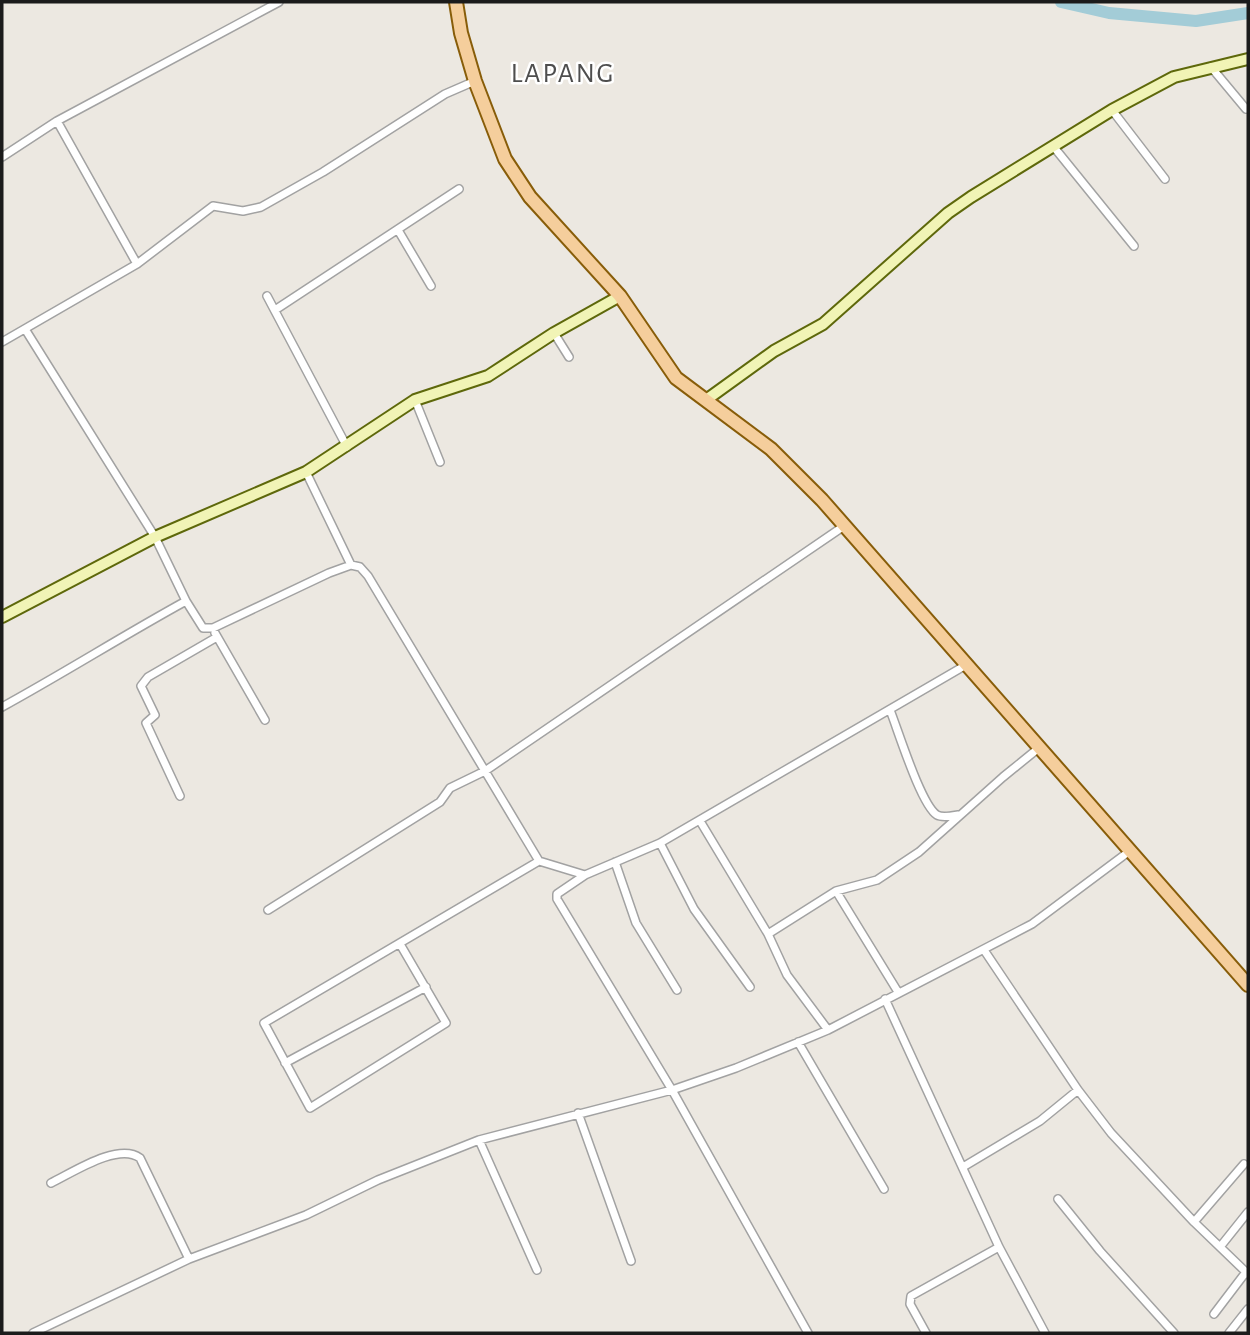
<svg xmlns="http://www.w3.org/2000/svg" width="1250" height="1335" viewBox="0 0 1250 1335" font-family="'Alegreya Sans',sans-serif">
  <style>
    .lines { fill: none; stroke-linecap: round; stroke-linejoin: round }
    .river { stroke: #a3ccd7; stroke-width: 12 }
    .street-casing { stroke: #a2a2a2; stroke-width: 10 }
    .secondary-casing { stroke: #5e680b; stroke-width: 14 }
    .primary-casing { stroke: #885d09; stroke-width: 16 }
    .street { stroke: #fff; stroke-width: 7 }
    .secondary { stroke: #f1f4b6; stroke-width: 10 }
    .primary { stroke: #f5ce9c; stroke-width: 12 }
    .labels { text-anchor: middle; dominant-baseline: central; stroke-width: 5; stroke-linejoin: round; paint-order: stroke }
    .quarter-label { font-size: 28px; letter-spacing: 2px; fill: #4e4e4e; stroke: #fff }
  </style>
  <rect width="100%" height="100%" fill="#ece8e1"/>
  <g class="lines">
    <path class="river" d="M1061 2 1109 13 1196 21 1248 13"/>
    <g class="street-casing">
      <path id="street" d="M1211 67 1246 109
        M1112 110 1165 179
        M57 121 137 264
        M1053 146 1134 246
        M2 157 57 121 279 2
        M398 230 431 286
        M267 296 347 447
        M275 310 459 189
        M25 329 155 537 186 601 203 628H213L329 573 351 565
        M554 333 569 357
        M2 342 137 264 213 206 243 211 261 207 323 172 445 94 475 81
        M415 400 440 462
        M306 472 351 565 360 567 368 576 539 861
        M215 633 265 720
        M2 707C64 673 124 635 186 601
        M890 710C898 730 921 805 937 815 942 818 952 816 958 815
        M180 796 146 723 155 715 141 686 148 677 217 637
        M700 821 768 934 787 975 828 1030
        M660 843 694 909 750 987
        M615 862 636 923 677 990
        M585 875 557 894V899L672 1090 808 1333
        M836 891 898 992
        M268 910 440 802 450 788 485 771 844 526
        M768 934 836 891 877 880 919 852 1003 777 1040 747
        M400 944 446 1023 310 1108 264 1023 539 861 585 875 660 843 966 665
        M984 950 1078 1090 1111 1133 1194 1222 1248 1274
        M885 999 999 1247 1045 1333
        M798 1042 884 1189
        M285 1063 426 987
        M578 1113 631 1261
        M479 1140 537 1270
        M963 1167 1040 1121 1078 1090
        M51 1183C72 1173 118 1142 140 1158L189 1259
        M1058 1199 1100 1251 1174 1333
        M1194 1222 1244 1164
        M1220 1247 1248 1212
        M1214 1314 1246 1272
        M33 1333 189 1259 306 1215 378 1180 479 1140 672 1090 736 1068 828 1030 1032 924 1131 850
        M926 1333 910 1304 911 1296 999 1247
        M1229 1333 1248 1309"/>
    </g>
    <g class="secondary-casing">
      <path id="secondary" d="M706 400 774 351 823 324 948 213 971 197 1112 110 1174 77 1248 59
        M2 617 155 537 306 472 415 400 488 376 554 333 620 296"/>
    </g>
    <g class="primary-casing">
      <path id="primary" d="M456 2 461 33 475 81 505 159 530 197 620 296 676 378 771 449 822 500 1248 985"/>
    </g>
    <use href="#street" class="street"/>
    <use href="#secondary" class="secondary"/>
    <use href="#primary" class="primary"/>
  </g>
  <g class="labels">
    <g class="quarter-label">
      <text x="563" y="74">LAPANG</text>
    </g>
  </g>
  <rect width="1250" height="1335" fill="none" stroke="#1b1b1b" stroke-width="7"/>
</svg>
